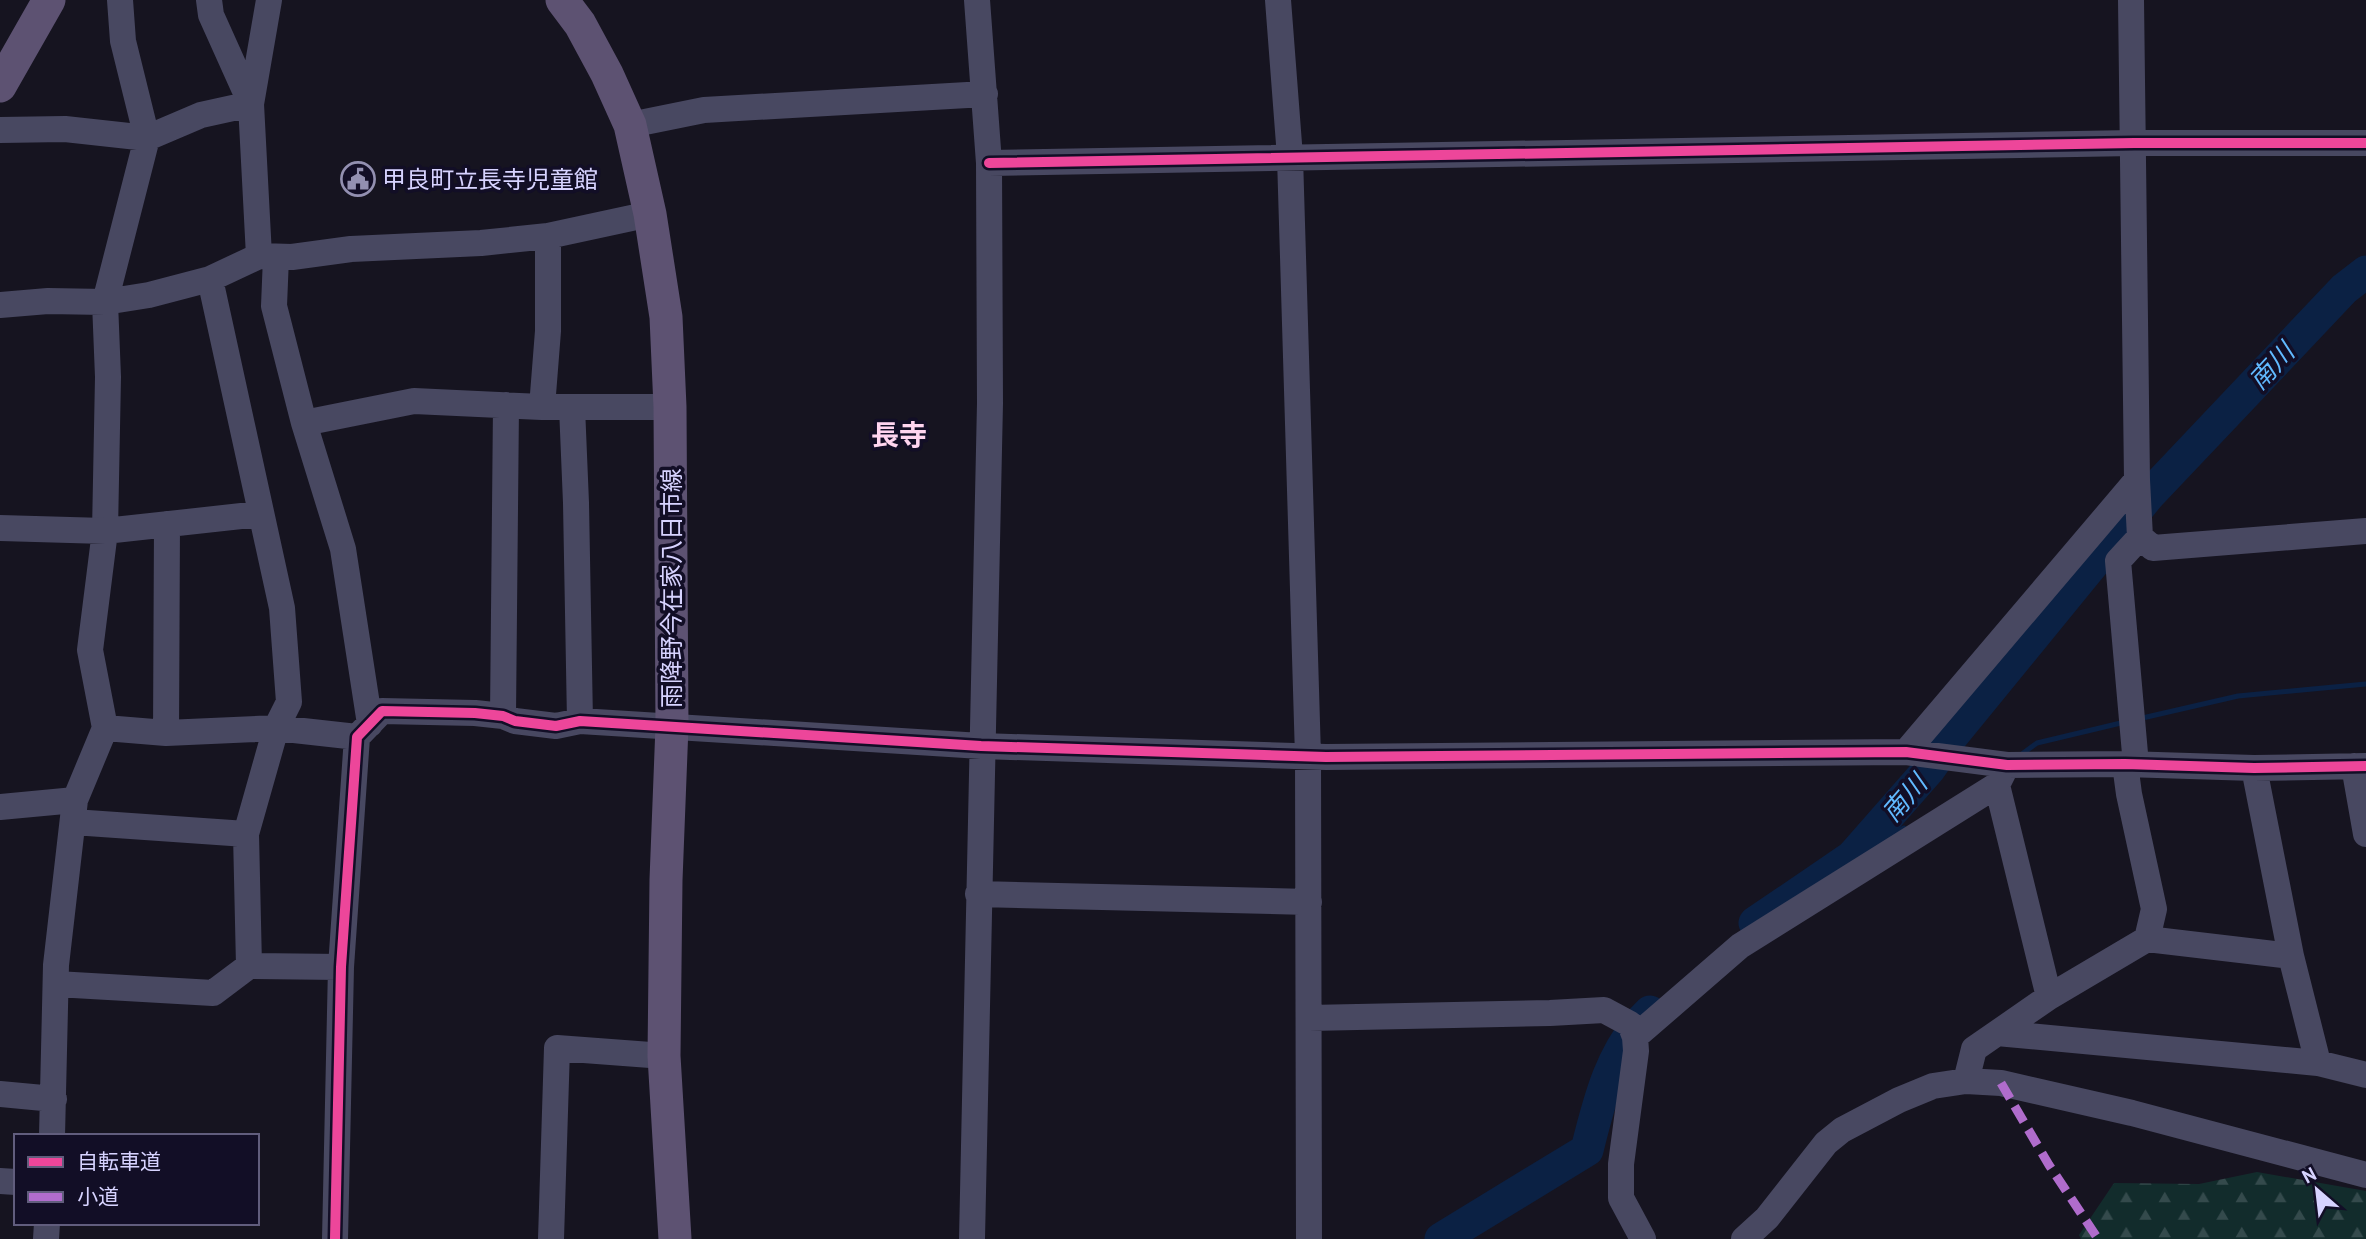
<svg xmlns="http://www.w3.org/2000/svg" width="2366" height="1239" viewBox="0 0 2366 1239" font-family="'PT Sans','Noto Sans JP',sans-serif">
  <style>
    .forest { fill: url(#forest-firs) }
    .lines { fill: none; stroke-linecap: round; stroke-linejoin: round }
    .stream { stroke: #0b2144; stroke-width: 5 }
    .river { stroke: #0b2144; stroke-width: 33 }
    .minor { stroke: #484861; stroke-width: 26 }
    .major { stroke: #5d5272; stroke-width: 33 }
    .quiet { stroke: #b06ccc; stroke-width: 9; stroke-dasharray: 18 9; stroke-linecap: butt }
    .cycleway-casing { stroke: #120e26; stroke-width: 15 }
    .cycleway { stroke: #ed469a; stroke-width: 10 }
    .labels { text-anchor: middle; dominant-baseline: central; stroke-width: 7; stroke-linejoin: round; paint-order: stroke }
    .poi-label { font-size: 24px; fill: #d7d3ff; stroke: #120e26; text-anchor: start }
    .street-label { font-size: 24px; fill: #d7d3ff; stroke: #120e26 }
    .water-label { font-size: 26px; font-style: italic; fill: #61b9ff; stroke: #120e26 }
    .quarter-label { font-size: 28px; font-weight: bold; fill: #ffd5f0; stroke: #120e26 }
  </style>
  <defs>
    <pattern id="forest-firs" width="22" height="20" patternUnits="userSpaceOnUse" patternTransform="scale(1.75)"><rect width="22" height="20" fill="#122c2c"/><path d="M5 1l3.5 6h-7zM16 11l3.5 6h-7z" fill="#344a4c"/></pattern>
  </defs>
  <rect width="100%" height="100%" fill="#161420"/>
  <path class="forest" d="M2257 1172 2366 1191V1239H2081L2079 1235 2114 1183 2199 1184Z"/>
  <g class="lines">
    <path class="stream" d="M2138 719 2238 696 2366 684
      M2022 754 2037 743 2125 722
      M1852 857 1904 828"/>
    <path class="river" d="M1755 923 1852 857 1930 768 1952 736 2148 496 2344 289 2366 272
      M1441 1239 1587 1150C1599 1101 1612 1048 1650 1012"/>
    <path class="minor" d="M209 0 211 15 251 104 259 256
      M1278 0 1290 157 1308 756 1309 1239
      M630 125 704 110 985 94
      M0 130 65 129 147 138 201 115 251 104 269 0
      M989 163 2134 143H2366
      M276 257 274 306 304 423
      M0 305 48 301 105 302 149 295 210 279 259 256 292 257 351 249 481 243 548 236 650 214
      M542 407 548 331V236
      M572 407 576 503 580 721
      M0 528 105 531 260 514
      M2140 537 2153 548 2366 531
      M503 716 506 405
      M370 724 343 549 304 423 414 401 542 407H670
      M105 728 166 733 276 728 357 737
      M166 733 167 524
      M1906 752 2137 480 2131 0
      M2136 765 2118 561 2140 537 2137 480
      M2354 766 2366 834
      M2254 768 2291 956 2318 1063
      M1997 785 2049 997
      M0 807 75 800
      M73 822 246 834 276 728 289 702 282 608 210 279
      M246 834 249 966
      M978 894 1309 902
      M2147 939 2291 956
      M56 984 213 993 249 966 341 967
      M1309 1018 1550 1013 1604 1010 1630 1024 1635 1037 1636 1051 1621 1164V1198L1643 1239
      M1997 1033 2318 1063 2366 1075
      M1635 1037 1740 946 1997 785 2007 765
      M1966 1081 1974 1049 2049 997 2147 939 2154 909 2129 794 2125 764
      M0 1094 54 1099
      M52 1136 56 965 75 800 105 728 90 650 105 531 108 377 105 302 147 138 123 41 120 0
      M0 1181 16 1182
      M46 1239 47 1223
      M335 1239 341 967 357 737 382 711 475 713 503 716 515 721 556 726 580 721 981 746 1326 757 1906 752 2007 765 2125 764 2254 768 2366 766
      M551 1239 557 1048 664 1056
      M972 1239 990 403 989 163 977 0
      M1744 1239 1767 1218 1826 1143 1842 1130 1899 1100 1933 1086 1966 1081 2001 1083 2132 1113 2366 1175"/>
    <path class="major" d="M562 0 580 24 607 74 630 125 650 214 666 317 670 407 672 726 666 880 664 1056 675 1239
      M0 86 49 0"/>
    <path class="quiet" d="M2001 1083 2049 1165 2098 1239"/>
    <g class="cycleway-casing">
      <path id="cycleway" d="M989 163 2134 143H2366
        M335 1239 341 967 357 737 382 711 475 713 503 716 515 721 556 726 580 721 981 746 1326 757 1906 752 2007 765 2125 764 2254 768 2366 766"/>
    </g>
    <use href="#cycleway" class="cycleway"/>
  </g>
  <defs>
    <g id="civic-ring" transform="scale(1.75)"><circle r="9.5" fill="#120e26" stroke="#9390b1" stroke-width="1.5"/><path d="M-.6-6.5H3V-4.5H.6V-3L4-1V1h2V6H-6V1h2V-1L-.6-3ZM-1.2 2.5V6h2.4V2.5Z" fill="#9390b1"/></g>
  </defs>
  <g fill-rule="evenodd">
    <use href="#civic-ring" x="358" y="179"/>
  </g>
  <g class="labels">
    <g class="poi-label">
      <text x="382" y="179">甲良町立長寺児童館</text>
    </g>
    <g class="street-label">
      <text transform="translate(671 588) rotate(-90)">雨降野今在家八日市線</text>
    </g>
    <g class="water-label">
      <text transform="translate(2271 366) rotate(-47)">南川</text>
      <text transform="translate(1904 798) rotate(-49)">南川</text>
    </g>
    <g class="quarter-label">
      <text x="899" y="434">長寺</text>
    </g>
  </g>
  <rect x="14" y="1134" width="245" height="91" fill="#120e26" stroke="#615d7d" stroke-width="2"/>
  <rect x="28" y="1157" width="35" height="10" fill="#ed469a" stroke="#615d7d" stroke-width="2"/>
  <text x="77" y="1169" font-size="21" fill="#d7d3ff">自転車道</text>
  <rect x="28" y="1192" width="35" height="10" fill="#b06ccc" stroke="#615d7d" stroke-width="2"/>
  <text x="77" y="1204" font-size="21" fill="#d7d3ff">小道</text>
  <g transform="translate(2317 1190) rotate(332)" stroke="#120e26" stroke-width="5" paint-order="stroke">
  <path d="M0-5L12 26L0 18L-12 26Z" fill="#d7d3ff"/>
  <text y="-10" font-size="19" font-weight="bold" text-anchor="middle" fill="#d7d3ff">N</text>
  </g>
</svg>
